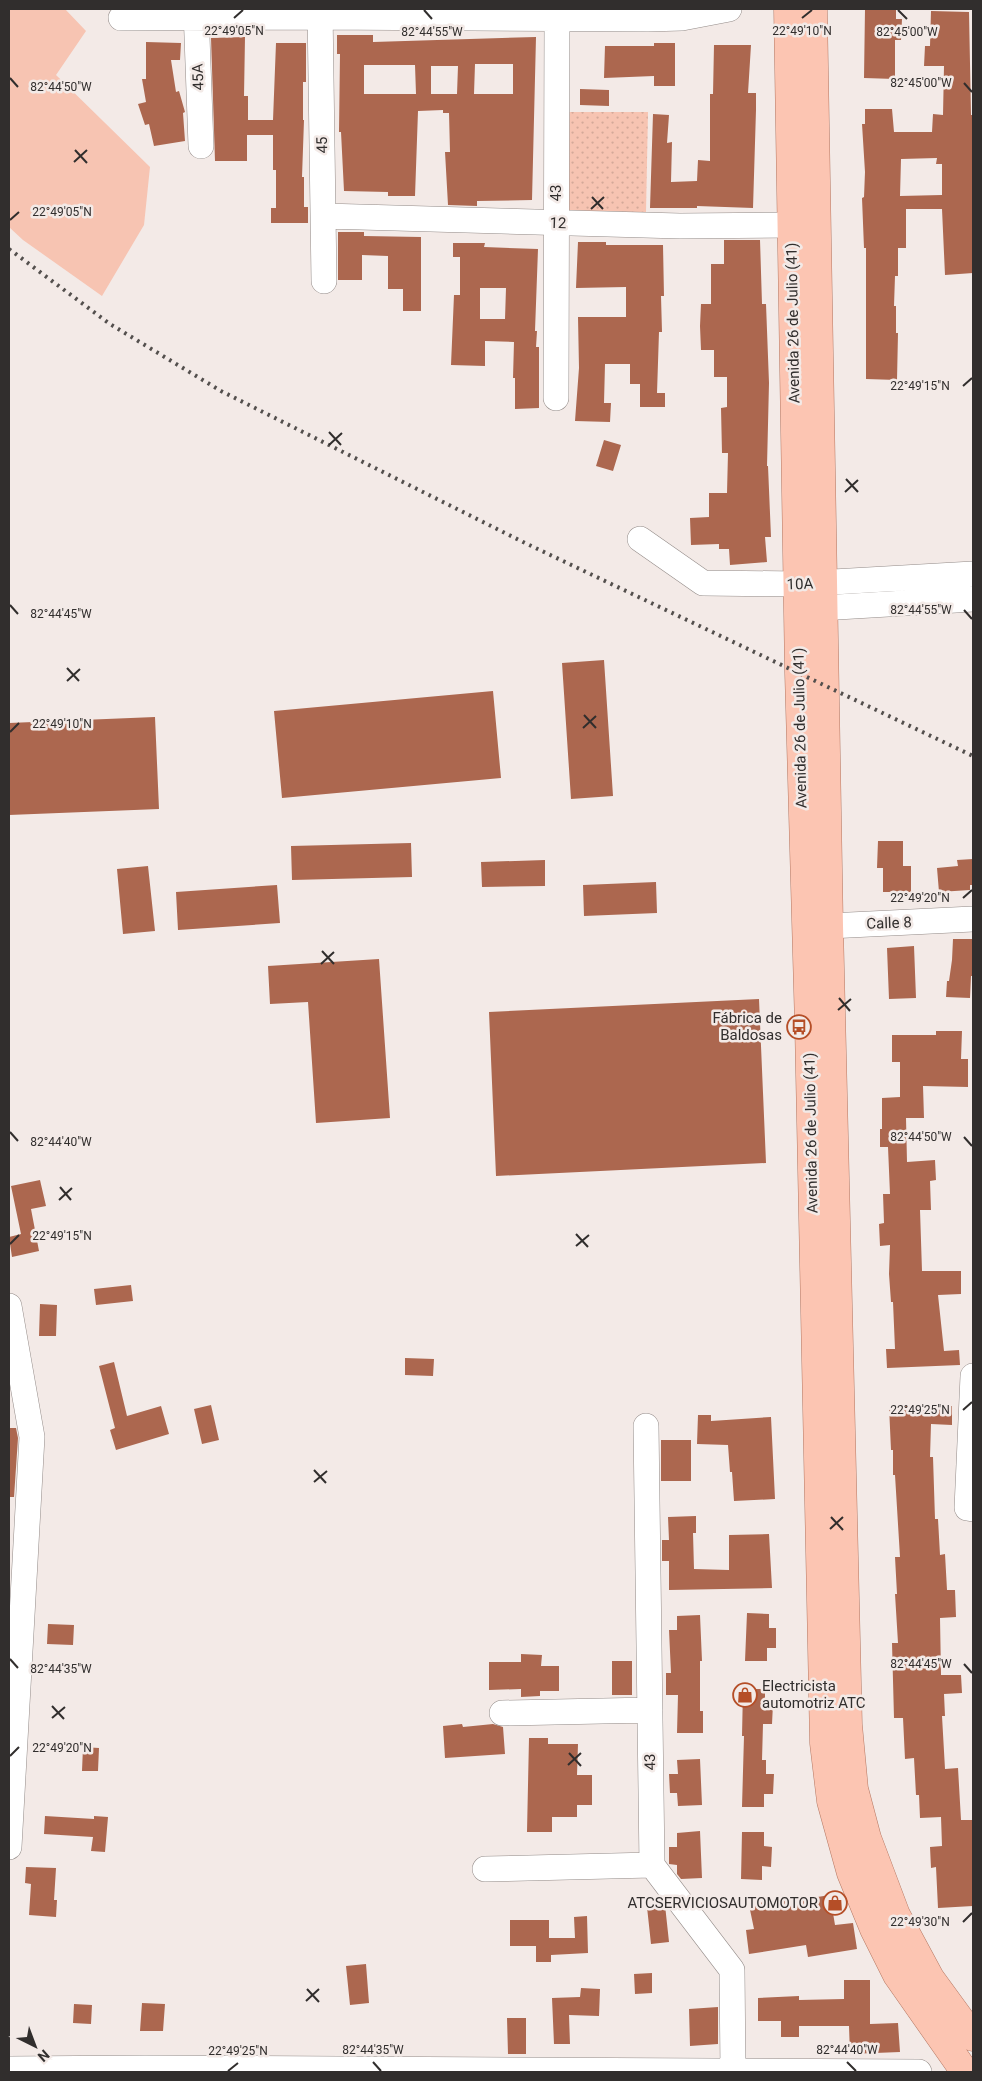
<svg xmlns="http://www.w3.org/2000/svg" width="982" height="2081" viewBox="0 0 982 2081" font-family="Roboto,sans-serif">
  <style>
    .grass { fill: #f7c4b2 }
    .park { fill: url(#park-dots) }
    .building { fill: #ac674f; fill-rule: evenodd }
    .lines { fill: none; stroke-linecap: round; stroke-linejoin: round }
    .minor-casing { stroke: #938b88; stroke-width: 26 }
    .major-casing { stroke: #b47762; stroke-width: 29 }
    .minor { stroke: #fff; stroke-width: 25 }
    .major { stroke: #fcc5b2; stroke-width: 28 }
    .rail { stroke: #534f4d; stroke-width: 4; stroke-dasharray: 2.5 5; stroke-linecap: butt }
    .ticks { fill: none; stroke: #312e2d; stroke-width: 2 }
    .labels { text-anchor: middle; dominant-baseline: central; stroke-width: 5; stroke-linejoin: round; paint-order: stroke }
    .street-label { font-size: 15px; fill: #312e2d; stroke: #f3eae7 }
    .poi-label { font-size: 15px; fill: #312e2d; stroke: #f3eae7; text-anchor: end }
    .ticks-label { font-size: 12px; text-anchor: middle; fill: #312e2d; stroke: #f3eae7; stroke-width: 5; stroke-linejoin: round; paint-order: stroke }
  </style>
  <defs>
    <pattern id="park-dots" width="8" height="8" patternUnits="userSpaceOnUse" patternTransform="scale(1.25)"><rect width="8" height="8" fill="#f7c4b2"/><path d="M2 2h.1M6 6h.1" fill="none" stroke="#d4a999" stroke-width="1.8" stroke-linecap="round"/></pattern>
  </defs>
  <rect width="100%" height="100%" fill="#f3eae7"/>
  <path class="grass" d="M9 9H65L86 31 56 75 150 167 144 225 102 296 23 240 9 227Z"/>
  <path class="park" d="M569 112H648L646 212 566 211Z"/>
  <path class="building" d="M865 9H896V19H902L901 40H895V79L864 78Z
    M931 11 969 12 971 115H973V273L945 275 942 209H906V248H898V276H895L894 306H896V333H898L897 380 866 379V248H864L862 198 864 197 865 172 862 124H865V109H892L894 132H932L933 114 943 115 944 66H924L925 46H930ZM937 158 936 164H942V195L900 196 901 159Z
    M337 35H373V42L536 37 532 200 477 201V206L448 205 445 152H450L449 113H443V110L418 111 415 196H388V192L344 191 341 132H339L340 54H337ZM475 64H513V94H474ZM364 65H415L416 94H364ZM431 66H458L457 94H431Z
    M245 37 244 96H248V120H273L276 43H306V82H303V120H304L302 177H304V207H308V223H271V208H276V170H273V135H247V161H215L211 38Z
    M146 42 181 43 180 60H171L176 92 179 91 185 112 183 113 185 141 154 146 149 124 145 125 138 104 146 102 142 79H146Z
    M654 43H675V86H654V76L604 78 605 46H654Z
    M714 45H751L748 93H756V110L753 208 697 206V208H650L653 114 669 115 667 143 672 142 671 182 697 181 698 160 710 161V94H713Z
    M580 89 609 90V106L580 105Z
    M338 232H364V236L421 237V311H403V289H388V256L362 255V280H338Z
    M724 240H760L762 304H766L769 383 767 466H768L771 537H765L767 562 730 565 729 549H719V544L691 545 690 518 709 517V493H727L728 453H722L721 408 727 407V377H714V350H701L700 326 701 304H711V264H724Z
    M578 242H606V245H663L664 296H661L662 332H659L657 393H665V407H640V384H630V364H605L604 403H611L610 422 575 421 579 368 578 317H626V287L576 288Z
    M453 243H485L484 247 538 249 535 331H537L536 347H539V408L515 409V378H513L514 342 485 341V366L451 365 454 295H460V257H453ZM480 288H506L505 319H480Z
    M604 440 621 445 613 471 596 466Z
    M604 660 613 796 571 799 562 663Z
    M493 691 501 778 282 798 274 711Z
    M155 717 159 809 9 815V723Z
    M878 841H903V866H911V892H883V868H877Z
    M411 843 412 877 292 880 291 846Z
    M973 859V885H970V890L939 892 937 868 958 866 957 860Z
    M545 860V886L482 887 481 862Z
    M148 866 155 931 123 934 117 869Z
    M656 882 657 913 584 916 583 885Z
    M277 885 280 923 178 930 176 892Z
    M953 939H973V976H971L970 998 946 997 947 981H949L952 960Z
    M914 946 916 998 889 999 887 948Z
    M379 959 390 1118 316 1123 308 1002 270 1004 268 966Z
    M759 999 766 1163 496 1176 489 1012Z
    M936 1031H962L961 1059H968V1087L923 1086 924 1118H906L907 1162 935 1160 936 1180 930 1181 931 1210H920L922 1271H961V1294L938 1295 944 1351 959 1350 960 1365 887 1368 886 1349H895L893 1302H891L889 1274 890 1245 880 1246 879 1224 884 1223 883 1194H890L888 1147H880V1129H882V1098L900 1097V1062H892V1035H936Z
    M40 1180 46 1206 31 1209 39 1251 12 1257 9 1237 21 1234 11 1186Z
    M131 1285 133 1301 96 1305 94 1289Z
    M40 1304 57 1305 56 1336H39Z
    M405 1358 434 1359 433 1376 405 1375Z
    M114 1362 127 1416 161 1406 169 1434 116 1450 110 1430 115 1428 99 1366Z
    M211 1405 219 1440 202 1444 194 1409Z
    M889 1406H952V1425L931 1424 930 1457H933L935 1519H938L940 1555 945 1554 947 1590H955L956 1617 940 1618 941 1675H961L962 1693 944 1694 945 1716H942L945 1769 958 1768 961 1820H973V1906L938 1908 936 1867 931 1868 930 1847 942 1846 941 1817 920 1818 919 1795H916L914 1758 905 1759 903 1718H894L892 1643H898L895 1594H897L895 1557H900L895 1475H893V1450H891Z
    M698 1415H711V1421L771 1417 775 1499 734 1501 732 1472H730L728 1445 697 1444Z
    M9 1428H16L18 1438 14 1497H9Z
    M661 1440H691V1481H661Z
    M696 1516V1533H693L694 1569 729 1570V1535L769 1534 772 1588 669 1590V1561H662V1540H669L668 1517Z
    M747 1613 769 1614V1628H776V1648H767V1661H745Z
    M700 1615 702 1661H700V1711H703V1733H677L678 1695H666V1673H671L669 1630H677V1616Z
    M48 1624 74 1625 73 1645 47 1644Z
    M521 1654 542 1655 541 1666H559V1691H540V1696L521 1697V1689L489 1690V1662H521Z
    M612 1661H632V1695H612Z
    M743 1689H765V1704H773L772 1724H763L762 1760H766V1774H774L773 1794H764V1807H742L744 1736H742Z
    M462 1724 463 1727 493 1724 503 1727 505 1754 445 1758 443 1726Z
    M529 1738H548V1744H578L577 1775H592V1805H577V1817H552V1832H527Z
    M83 1747 99 1748 98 1771H82Z
    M700 1759 702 1805 678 1806 677 1793H670L669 1774H678L677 1760Z
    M45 1816 94 1819V1816L108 1817 105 1852 91 1851 93 1837 44 1834Z
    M700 1831 702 1878 681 1879 677 1874V1865L669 1864V1847H677V1833Z
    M742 1832H764V1846L772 1847 771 1867 762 1866V1880L741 1879Z
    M26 1867 56 1868 54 1900H57L56 1917 29 1915 31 1884 25 1883Z
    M830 1895 835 1925 853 1923 857 1949 808 1957 806 1945 749 1954 746 1930 754 1929 749 1905 785 1898 786 1902Z
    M665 1905 669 1942 651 1944 647 1907Z
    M587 1916 588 1953 551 1955V1962H536V1946H510V1920H549V1938H575L574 1917Z
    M366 1964 369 2003 350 2005 346 1966Z
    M652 1973V1993L635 1994 634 1974Z
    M844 1980H870V2024L898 2023 900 2052 850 2054 849 2026H799V2037H781V2021H758V1998L799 1996V2000L844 1999Z
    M581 1988 600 1989 599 2016 569 2015 570 2044H554L552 1998 580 1997Z
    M142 2003 165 2004 163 2031H140Z
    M74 2004 92 2005 91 2024 73 2023Z
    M718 2007V2044L690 2046 689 2009Z
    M507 2018H526V2054H508Z"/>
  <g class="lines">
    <g class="minor-casing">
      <path id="minor" d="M196 9 201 146
        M320 9 324 281
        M121 18 320 17 648 19 682 18 729 9
        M324 216 680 226 792 225
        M556 398 557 19
        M640 539 703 583 798 584 973 574
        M803 609 973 599
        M808 927 973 919
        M9 1306 32 1437 9 1847
        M973 1376 967 1508 973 1509
        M646 1426 652 1865 732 1970 733 2070
        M502 1713 650 1710
        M485 1869 652 1865
        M9 2069 145 2068 919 2072"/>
    </g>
    <g class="major-casing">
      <path id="major" d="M788 9 799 673 809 1026 824 1743 831 1801 851 1873 874 1929 897 1975 965 2072
        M813 9 829 926 848 1725 854 1789 867 1838 896 1915 930 1978 973 2037"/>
    </g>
    <use href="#minor" class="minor"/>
    <use href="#major" class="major"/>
    <path class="rail" d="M9 249 110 324 221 391 523 542 973 756"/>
  </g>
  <path class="ticks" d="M424 10 432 19M898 10 907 19M234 18 243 10M802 18 812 10M10 78 18 87M964 83 972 92M75 150 87 163M74 162 87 150M592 197 603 209M591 209 604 197M10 220 19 212M963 386 972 378M329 432 341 445M329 445 342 433M846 479 858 492M845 492 858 480M10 605 18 614M964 610 972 619M67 668 79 681M67 681 80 669M584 715 596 728M583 728 596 716M10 732 19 723M963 898 972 890M322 951 334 964M321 964 334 952M839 998 850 1011M838 1010 851 999M10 1132 18 1141M964 1137 972 1146M60 1187 71 1200M59 1200 72 1188M576 1234 588 1247M10 1244 19 1235M576 1246 589 1235M963 1410 972 1402M314 1470 326 1483M314 1482 327 1471M831 1517 843 1530M830 1529 843 1517M10 1659 18 1668M964 1664 972 1673M52 1706 64 1719M52 1718 65 1707M569 1753 581 1766M10 1756 19 1747M568 1765 581 1753M963 1922 972 1913M307 1989 319 2002M306 2001 319 1989M373 2062 381 2071M847 2062 856 2071M228 2071 238 2063"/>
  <defs>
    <g id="bus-ring" transform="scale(1.25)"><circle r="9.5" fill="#f3eae7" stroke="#b54e27" stroke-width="1.5"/><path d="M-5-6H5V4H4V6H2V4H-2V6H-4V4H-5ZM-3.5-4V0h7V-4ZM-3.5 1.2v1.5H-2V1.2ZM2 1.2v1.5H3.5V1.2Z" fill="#b54e27"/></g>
    <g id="shop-ring" transform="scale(1.25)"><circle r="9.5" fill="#f3eae7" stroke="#b54e27" stroke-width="1.5"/><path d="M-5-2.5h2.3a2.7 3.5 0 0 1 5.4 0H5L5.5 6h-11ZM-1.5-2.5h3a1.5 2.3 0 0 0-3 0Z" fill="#b54e27"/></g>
  </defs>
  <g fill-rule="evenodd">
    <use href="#bus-ring" x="799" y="1027"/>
    <use href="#shop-ring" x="745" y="1695"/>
    <use href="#shop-ring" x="835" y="1903"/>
  </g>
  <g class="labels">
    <g class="street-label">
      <text transform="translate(198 77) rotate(-92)">45A</text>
      <text transform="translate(322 145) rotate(-91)">45</text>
      <text transform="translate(556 193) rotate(-90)">43</text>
      <text transform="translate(558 223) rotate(2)">12</text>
      <text transform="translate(793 323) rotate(-91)">Avenida 26 de Julio (41)</text>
      <text transform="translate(800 584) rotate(-2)">10A</text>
      <text transform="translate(800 728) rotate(-91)">Avenida 26 de Julio (41)</text>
      <text transform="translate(889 923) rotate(-2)">Calle 8</text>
      <text transform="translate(811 1133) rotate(-91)">Avenida 26 de Julio (41)</text>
      <text transform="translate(650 1762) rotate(-91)">43</text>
    </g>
    <g class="poi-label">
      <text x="782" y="1018">Fábrica de<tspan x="782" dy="17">Baldosas</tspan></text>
      <text x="762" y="1686" text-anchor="start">Electricista<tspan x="762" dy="17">automotriz ATC</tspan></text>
      <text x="818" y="1903">ATCSERVICIOSAUTOMOTOR</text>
    </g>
  </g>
  <g class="ticks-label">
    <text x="234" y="35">22°49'05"N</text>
    <text x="802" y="35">22°49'10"N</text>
    <text x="432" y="36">82°44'55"W</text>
    <text x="907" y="36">82°45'00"W</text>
    <text x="921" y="87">82°45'00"W</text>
    <text x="61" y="91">82°44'50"W</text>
    <text x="62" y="216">22°49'05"N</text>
    <text x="920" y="390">22°49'15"N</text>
    <text x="921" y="614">82°44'55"W</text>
    <text x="61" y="618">82°44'45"W</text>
    <text x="62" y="728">22°49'10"N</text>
    <text x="920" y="902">22°49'20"N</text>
    <text x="921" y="1141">82°44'50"W</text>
    <text x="61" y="1146">82°44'40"W</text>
    <text x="62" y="1240">22°49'15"N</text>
    <text x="920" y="1414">22°49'25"N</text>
    <text x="921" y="1668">82°44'45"W</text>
    <text x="61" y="1673">82°44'35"W</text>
    <text x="62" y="1752">22°49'20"N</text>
    <text x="920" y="1926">22°49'30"N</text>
    <text x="373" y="2054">82°44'35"W</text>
    <text x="847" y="2054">82°44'40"W</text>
    <text x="238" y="2055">22°49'25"N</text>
  </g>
  <rect width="982" height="2081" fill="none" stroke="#312e2d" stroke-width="20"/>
  <g transform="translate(35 2046) rotate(138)" stroke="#f3eae7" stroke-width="4" paint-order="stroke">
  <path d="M0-4L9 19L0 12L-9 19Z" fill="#312e2d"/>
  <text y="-8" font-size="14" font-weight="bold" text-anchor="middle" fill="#312e2d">N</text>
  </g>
</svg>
